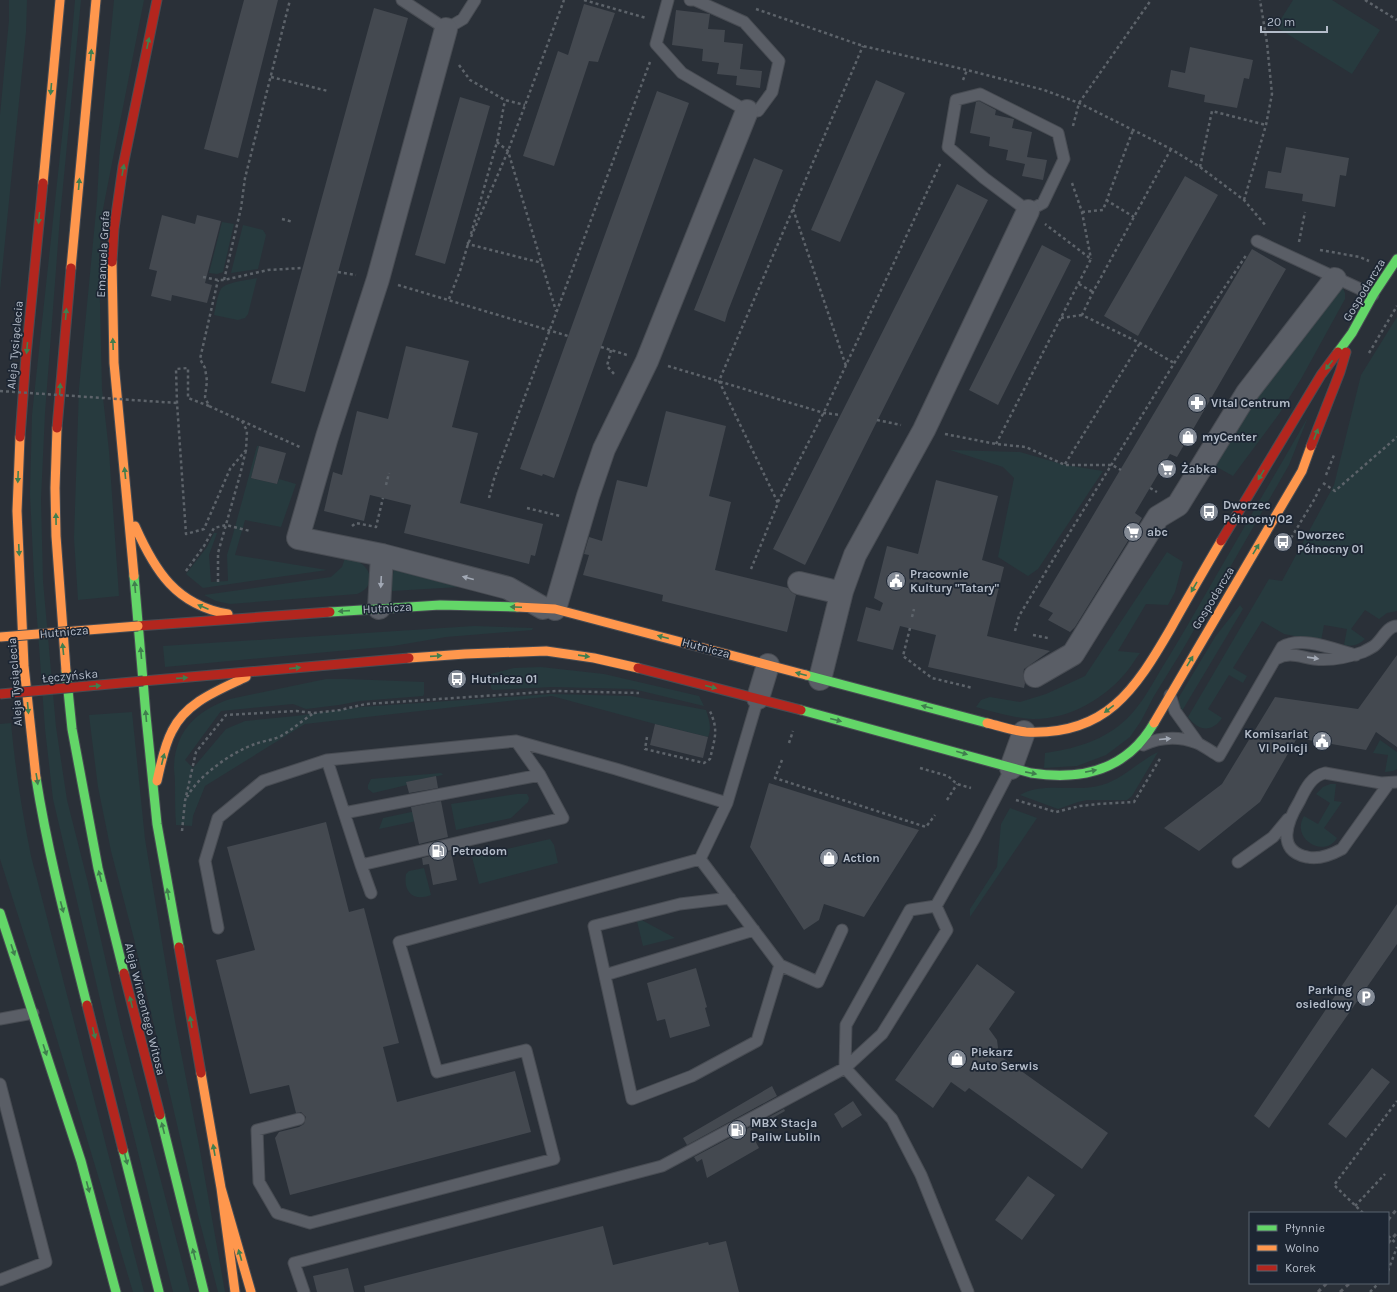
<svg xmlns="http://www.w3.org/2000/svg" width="1397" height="1292" viewBox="0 0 1397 1292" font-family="Karla,sans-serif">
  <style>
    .green { fill: #273a3e }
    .building { fill: #444950 }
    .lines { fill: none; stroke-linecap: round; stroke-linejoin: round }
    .lane-casing { stroke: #484c53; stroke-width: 13 }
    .street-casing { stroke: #484c53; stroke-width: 24 }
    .fast-casing { stroke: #484c53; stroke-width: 11 }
    .slow-casing { stroke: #484c53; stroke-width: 11 }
    .jam-casing { stroke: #484c53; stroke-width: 11 }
    .path { stroke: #5d636a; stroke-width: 2.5; stroke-dasharray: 3 3; stroke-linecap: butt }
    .lane { stroke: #5a5e66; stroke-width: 11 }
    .street { stroke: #5a5e66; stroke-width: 22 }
    .fast { stroke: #63d668; stroke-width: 9 }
    .slow { stroke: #ff974d; stroke-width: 9 }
    .jam { stroke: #b3261e; stroke-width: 9 }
    .rail { stroke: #595d64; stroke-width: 3; stroke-dasharray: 4 4; stroke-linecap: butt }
    .slow-bridge-casing { stroke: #484c53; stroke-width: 11; stroke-linecap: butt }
    .jam-bridge-casing { stroke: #484c53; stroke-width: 11; stroke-linecap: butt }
    .path-bridge { stroke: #5d636a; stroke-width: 2.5; stroke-dasharray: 3 3; stroke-linecap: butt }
    .slow-bridge { stroke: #ff974d; stroke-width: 9 }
    .jam-bridge { stroke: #b3261e; stroke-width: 9 }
    .oneway { fill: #407e4e }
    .oneway2 { fill: #a2a9b5 }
    .labels { text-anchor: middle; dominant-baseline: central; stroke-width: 3.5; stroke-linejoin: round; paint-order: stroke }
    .street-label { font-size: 12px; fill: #b4bcc9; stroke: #1d2633 }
    .poi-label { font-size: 12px; font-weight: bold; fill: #b4bcc9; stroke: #1d2633; text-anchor: start }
  </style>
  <rect width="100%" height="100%" fill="#2a3038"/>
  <path class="green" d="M9 0H27L26 32 0 291V115L9 20Z
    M75 0H81L60 217 45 413 41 499 43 581 56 727 67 800 88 883 121 1028 190 1292H173L107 1029 53 799 45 729 34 577 30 494 32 415 68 81Z
    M114 0H144L103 209 99 260 102 389 109 451 119 596 78 600 74 538 79 388 97 201 100 146Z
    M1293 0H1332L1380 30 1352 74 1276 27Z
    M222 222 234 224 223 272 217 274 209 273Z
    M243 225 263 230 266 235 258 269 231 273Z
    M257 278 248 314 245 318 238 320 214 315C216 307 217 296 221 289 225 282 249 280 257 278Z
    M1337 288H1343L1345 293V299L1301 379 1279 414 1233 476 1215 466 1243 416Z
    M1397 317V611L1387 613 1379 619 1365 610 1351 629 1365 639C1359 645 1352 647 1344 645L1347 629 1324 625 1321 641 1284 634 1262 621 1233 668 1247 676 1243 683 1229 675 1208 709 1222 718C1212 733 1198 731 1188 717L1269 579 1282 581 1334 485 1361 375Z
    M1308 417 1289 465 1183 649 1154 696 1141 721 1130 737 1106 755 1077 766 1044 768 1045 753C1073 749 1099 742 1121 724 1138 710 1149 690 1160 671 1172 652 1183 633 1194 614 1232 548 1270 483 1308 417Z
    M257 446H259L251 478 277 484 279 479 296 484 281 527 245 520 235 555 327 570 203 588 186 574 207 547 214 533H217L209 555 211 582 228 581 227 555 232 538Z
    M950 450 1020 452 1065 465 1103 471 1038 569 1028 576 998 557 1014 478 1003 467Z
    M1167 552 1183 562 1175 592 1168 605 1146 604 1118 651 1140 653C1136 658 1132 665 1128 670 1106 698 1069 720 1032 719 1013 718 994 712 976 707L981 700 990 697 1020 702 1046 694 1085 676Z
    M345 558C351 559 357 560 362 564 375 575 371 589 357 594L230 604 216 601 204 595 331 577 342 567Z
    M394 569 476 586 392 591H390V588Z
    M1240 605 1243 609 1182 711 1179 704V697L1215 637Z
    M474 626 533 628 532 630 446 637 393 646 165 667 163 646Z
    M541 667 604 674 699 696 704 706 633 689 552 687 493 690 491 688V674L514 668Z
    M326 679H347L424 682V694L423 696 360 701 339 705 306 709 293 704 221 711 185 760 193 768 226 729 245 721 296 716 361 707 552 694 631 696 706 710C709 719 712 728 708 737L655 724 552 696 305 724 205 786 193 816 192 826 176 825C175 810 175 796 175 782 175 777 174 772 174 767 175 730 198 710 230 699Z
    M132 712 145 839 176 1027 199 1145 225 1292H218L198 1215 134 939 111 851 98 787 89 715Z
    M11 723C15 768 22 811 31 856L144 1292H133L47 1006 0 859V724Z
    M1380 740 1397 752V769L1393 771 1385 772 1388 755 1373 753Z
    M1158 752 1132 796 1127 800H1087L1078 802 1058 809 1020 795C1043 781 1076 793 1102 785 1123 779 1139 761 1158 752Z
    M441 773 443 775 407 782V785L373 793 368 789V785L371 779Z
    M1330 784H1336L1334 801 1342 802 1324 828 1337 838C1325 859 1290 839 1304 816L1318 824 1330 803 1316 794 1323 787Z
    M517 794H527L529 798 528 802 511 818 456 830 451 804Z
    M1010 808 1037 818 970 917V909L997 867 1001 824Z
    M416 811 421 820 379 829 383 818Z
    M550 839 554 845 558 863 479 884 472 857Z
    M424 868 431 895C413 902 403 892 406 874L409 871Z
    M636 917 675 938 643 946Z"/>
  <path class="building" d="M244 0H278L238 158 204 149Z
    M584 4 615 13 598 62 589 61 554 166 523 156 558 51 568 55Z
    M374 8 408 18 305 392 271 383Z
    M676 10 710 14 708 29 725 30 724 42 743 44 740 69 762 71 760 88 736 85 737 76 717 74 719 63 702 61 703 49 672 45Z
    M1190 47 1253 60 1249 79 1244 78 1237 108 1204 102 1205 95 1168 87 1171 70 1185 73Z
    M876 80 905 93 840 242 811 230Z
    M657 91 689 103 554 478 543 474 542 476 520 469Z
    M460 97 490 106 445 264 415 255Z
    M979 101 996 110 995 115 1014 119 1012 128 1032 132 1027 157 1047 160 1043 180 1022 176 1025 164 1006 160 1008 150 989 146 990 137 970 133 976 102Z
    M1286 147 1349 158 1346 176 1340 175 1335 207 1302 201 1303 194 1265 188 1268 171 1281 173Z
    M754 158 783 170 728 311 725 322 694 310Z
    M1185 176 1218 195 1138 336 1104 316Z
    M957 184 988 200 805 565 773 549Z
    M162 215 195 224 197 215 221 221 205 283 212 285 207 303 172 295 171 301 151 296 157 271 149 269Z
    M1042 245 1071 260 998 405 969 390Z
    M1252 249 1286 269 1177 457 1170 454 1135 513 1142 518 1075 627 1070 632 1048 620 1053 613 1039 606Z
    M406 346 469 361 452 427 478 433 460 503 543 524 535 556 531 555 529 564 404 533 411 505 370 495 364 521 324 511 333 472 342 475 357 411 388 419Z
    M666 411 726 426 709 496 731 502 715 570 788 588 791 592 796 595 787 632 662 601 663 595 583 575 589 555 584 554 589 537 602 541 617 480 647 487Z
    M259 446 286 453 277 484 251 478Z
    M936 480 998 496 982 560 1004 567 987 636 1050 651 1024 669 1023 676 1025 683 1024 688 928 667 936 635 900 626 893 650 857 641 866 607 880 611 883 603 874 598 887 546 918 554Z
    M1397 655V747L1376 732 1366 750 1297 738 1260 802 1199 851 1164 828 1222 784 1275 697 1358 709Z
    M655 724 708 737 703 758 650 745Z
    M436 776 438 788 409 793 406 782Z
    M769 783 919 830 864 917 824 904 819 920 804 930 750 847Z
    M441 801 448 837 419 844 411 807Z
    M326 822 349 912 364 908 399 1043 383 1047 397 1102 515 1071 531 1132 290 1195 275 1138 279 1132 299 1127 304 1124 306 1117 301 1112 296 1113 289 1085 250 1094 216 960 255 950 227 847Z
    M451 851 457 880 433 885 429 864 423 865 422 858Z
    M1397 904V944L1269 1128 1254 1116Z
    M977 964 1015 992 989 1029 997 1040 999 1055 1108 1133 1082 1169 969 1088 965 1092 951 1082 933 1108 895 1080Z
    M696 968 707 1007 705 1008 710 1026 670 1038 665 1019 657 1021 647 983Z
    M1372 1068 1390 1082 1346 1138 1328 1124Z
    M772 1086 777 1096 687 1145 683 1138Z
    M853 1101 862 1115 842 1128 834 1114Z
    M784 1109 785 1111 750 1131 759 1148 707 1178 702 1159 697 1162 694 1157Z
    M1028 1176 1055 1195 1022 1240 995 1220Z
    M603 1226 613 1265 708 1242 709 1245 726 1241 739 1292H365L364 1286Z
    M348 1268 354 1292H317L313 1276Z"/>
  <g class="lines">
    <g class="lane-casing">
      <path id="lane" d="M402 0 446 29 463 19 475 0
        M668 0 656 44 682 73 747 111H758L772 92 779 61 744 22 695 0H690
        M980 94 1058 133 1064 159 1043 203 1028 211 984 178 948 147 956 100Z
        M1257 241 1373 295
        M1276 659C1289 651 1300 657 1314 659 1330 661 1349 657 1363 652 1367 650 1371 648 1374 646 1382 640 1387 626 1397 626
        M1170 695 1175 711 1198 743
        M1143 745C1160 737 1179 736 1197 743 1204 746 1212 752 1219 756L1282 647C1301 635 1336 650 1356 655
        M327 760 361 865 371 893
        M1389 783 1342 849C1331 855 1319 860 1307 857 1275 851 1288 820 1299 802 1305 790 1311 776 1325 773L1381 783 1397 782
        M344 813 540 775
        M1238 862 1273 837 1288 819
        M361 865 563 818 540 775 516 741
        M730 898 680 904 594 926 632 1099 692 1076 757 1041 780 965 700 859 727 803 758 698
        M218 928 205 861 218 818 263 781 327 760 516 741 616 769 727 803
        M780 965 818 982 842 930
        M605 975 754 930
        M0 1019 33 1013
        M0 1084 46 1262 0 1280
        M299 1119 257 1130 259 1182 277 1213 310 1223 554 1159 526 1050 437 1072 399 942 700 859
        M304 1292 294 1263 662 1166 845 1068 882 1034 947 930 936 906
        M968 1292 921 1175 892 1119 845 1068 846 1025 910 910 936 906 975 837 1011 768"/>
    </g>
    <g class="street-casing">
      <path id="street" d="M446 29 378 279 327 437 298 538 382 555 508 588 543 608
        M799 583 833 591
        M379 608 382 555
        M555 609 588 496 604 449 647 361 747 111
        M1035 676 1073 654 1158 517 1178 505 1247 393 1335 279
        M820 679 842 591 855 555 924 430 1028 211
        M758 698 768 665
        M1011 768 1024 732"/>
    </g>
    <g class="fast-casing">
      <path id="fast" d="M1338 352 1352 333 1373 295 1397 259
        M134 576 146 716 157 824 179 947
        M330 612 440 605 517 607
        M66 671 72 729 98 868 124 973
        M806 675 987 723
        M801 710 1031 773C1082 781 1127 770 1154 723
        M36 778C48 854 68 929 87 1005
        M0 913 81 1161 116 1292
        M160 1115 204 1292
        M123 1150 159 1292"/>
    </g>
    <g class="slow-casing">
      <path id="slow" d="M43 183 60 0
        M112 262 114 363 134 576
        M71 268 96 0
        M57 428 55 488 56 536 66 671
        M20 437 17 511 24 666 36 778
        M135 526C155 571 176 605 228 614
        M517 607 555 609 806 675
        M409 658 465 654 546 651 594 658 638 668
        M987 723C1000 726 1013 731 1026 732 1106 736 1135 690 1171 628 1187 599 1204 570 1221 541
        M1154 723 1302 471 1311 446
        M157 781C161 764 164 746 172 731 186 702 219 690 246 677
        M201 1073 221 1188 251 1292
        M221 1188 235 1292"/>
    </g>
    <g class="jam-casing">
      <path id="jam" d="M112 262 114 229 123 166 157 0
        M57 428 71 268
        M20 437 26 356 43 183
        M1311 446 1340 372 1346 352
        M1221 541 1321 375 1338 352
        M138 626 330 612
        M638 668 801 710
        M143 681 409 658
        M179 947 201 1073
        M124 973 160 1115
        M87 1005 123 1150"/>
    </g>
    <path class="path" d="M584 0 646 18
      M1365 0 1397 20
      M756 9 863 46 967 70 1044 90 1079 103 1171 149 1200 167 1244 200 1266 226
      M459 65 470 80 505 100 525 105
      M271 77 328 91
      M963 80 967 70
      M1073 126 1079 103 1151 0
      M497 142 508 151 556 311
      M1171 149 1093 292 1082 315 1140 343 1174 363
      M1200 167 1212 111 1266 125
      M1072 183 1082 212 1091 259
      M1106 200 1134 217
      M1244 200 1266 125 1272 94 1267 43 1260 0
      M793 209 846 366
      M1082 212 1103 210 1133 130
      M282 219 293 222
      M471 234 497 142 505 100
      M468 242V244L542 263
      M1299 242 1305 212
      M1320 250 1360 257 1369 261
      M338 272 356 275
      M203 277 218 280H224L268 270 302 268
      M224 280 241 208 245 178 290 0
      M1079 284 1093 292
      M398 285 568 336
      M449 299 460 271 468 244 508 151 564 0
      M1061 318 1082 315
      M601 347 627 355
      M611 350 607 366 615 375
      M1369 353 1397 306
      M668 366 824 413 841 415
      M209 406 188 398V368L176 369 177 403 186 534 204 529 230 469 246 450 247 431 242 421 209 406 205 397 207 381 205 368 200 359 218 280
      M877 420 901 425
      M242 421 302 448
      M945 434 996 444 1026 447 1065 465H1112L1121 470
      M996 444 1091 259 1045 224
      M1065 464 1140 343
      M1326 475 1334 455
      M1323 483 1335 491 1397 437
      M386 485 389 473
      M1150 488 1157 492
      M489 498 494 479 650 62
      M778 502 825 410 941 162
      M527 508 560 516
      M352 526 356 523 376 527 383 498
      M1288 543 1314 500 1321 486
      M751 569 778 503 719 381 863 46
      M186 571 204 546 214 528 226 525 250 531
      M218 582V553L240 475 246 450
      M912 617 914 609
      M910 628 903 656 932 678 973 688
      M1015 631 1019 616 1065 540 1178 357 1247 254
      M1033 635 1048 638
      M647 737 645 749 704 763 710 759C715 737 719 730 709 709
      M789 743 793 731
      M782 760 775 778 926 827 935 815
      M920 768 948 776 957 784 971 788
      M187 797C198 776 232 752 255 744 263 741 273 740 281 736 293 729 303 720 314 713
      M947 800 957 784
      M1016 800 1056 812 1080 806 1098 804 1134 802 1161 757
      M182 831 185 801 196 752 226 715 296 711 314 713 340 710 366 704 557 691 639 693
      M1355 1206 1385 1174
      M1363 1213 1334 1185 1397 1101
      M1388 1236 1397 1244
      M1388 1271 1397 1247
      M1370 1292 1379 1283"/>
    <use href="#lane" class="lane"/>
    <use href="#street" class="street"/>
    <use href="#fast" class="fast"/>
    <use href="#slow" class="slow"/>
    <use href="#jam" class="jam"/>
    <path class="rail" d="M1388 1220 1397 1209
      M1388 1243 1397 1233
      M1318 1292 1327 1283
      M1340 1292 1350 1283"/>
    <g class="slow-bridge-casing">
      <path id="slow-bridge" d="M0 637 138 626"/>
    </g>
    <g class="jam-bridge-casing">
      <path id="jam-bridge" d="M0 694 143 681"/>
    </g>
    <path class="path-bridge" d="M0 391 177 403"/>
    <use href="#slow-bridge" class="slow-bridge"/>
    <use href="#jam-bridge" class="jam-bridge"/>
  </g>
  <defs><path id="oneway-solid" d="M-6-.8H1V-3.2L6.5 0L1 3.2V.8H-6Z"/></defs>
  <g class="oneway">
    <use href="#oneway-solid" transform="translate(148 43) rotate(-78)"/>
    <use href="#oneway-solid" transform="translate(91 55) rotate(-85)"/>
    <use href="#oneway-solid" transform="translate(51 89) rotate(95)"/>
    <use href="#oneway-solid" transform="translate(123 170) rotate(-80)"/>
    <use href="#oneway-solid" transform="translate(79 184) rotate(-85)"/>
    <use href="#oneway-solid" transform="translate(39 218) rotate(95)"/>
    <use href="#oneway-solid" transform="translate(66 314) rotate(-85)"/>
    <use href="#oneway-solid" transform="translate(113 344) rotate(-92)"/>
    <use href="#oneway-solid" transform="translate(27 348) rotate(95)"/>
    <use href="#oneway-solid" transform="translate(1329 365) rotate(127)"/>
    <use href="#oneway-solid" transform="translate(60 389) rotate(-86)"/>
    <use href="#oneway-solid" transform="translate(1316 434) rotate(-69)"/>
    <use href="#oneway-solid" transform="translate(125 473) rotate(-96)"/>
    <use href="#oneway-solid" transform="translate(1261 475) rotate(121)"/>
    <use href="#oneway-solid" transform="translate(18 477) rotate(92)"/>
    <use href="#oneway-solid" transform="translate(56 519) rotate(-91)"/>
    <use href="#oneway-solid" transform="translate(1256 549) rotate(-59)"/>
    <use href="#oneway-solid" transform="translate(19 550) rotate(87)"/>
    <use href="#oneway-solid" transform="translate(135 587) rotate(-95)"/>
    <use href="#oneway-solid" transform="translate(1194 587) rotate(120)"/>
    <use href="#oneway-solid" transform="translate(203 607) rotate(-157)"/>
    <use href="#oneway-solid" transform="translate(516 607) rotate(-178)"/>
    <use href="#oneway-solid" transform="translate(344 611) rotate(176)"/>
    <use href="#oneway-solid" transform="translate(663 637) rotate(-165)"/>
    <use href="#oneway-solid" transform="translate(63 649) rotate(-96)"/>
    <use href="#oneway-solid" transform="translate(141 653) rotate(-95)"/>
    <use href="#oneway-solid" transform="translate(436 656) rotate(-4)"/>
    <use href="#oneway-solid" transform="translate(584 656) rotate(8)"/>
    <use href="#oneway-solid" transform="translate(1190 661) rotate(-59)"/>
    <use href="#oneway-solid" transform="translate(295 668) rotate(-6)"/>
    <use href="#oneway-solid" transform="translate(801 674) rotate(-165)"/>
    <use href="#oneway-solid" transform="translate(182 678) rotate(-4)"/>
    <use href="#oneway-solid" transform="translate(95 686) rotate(-5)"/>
    <use href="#oneway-solid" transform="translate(711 687) rotate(14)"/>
    <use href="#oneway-solid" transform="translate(927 707) rotate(-165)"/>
    <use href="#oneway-solid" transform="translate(28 708) rotate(85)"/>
    <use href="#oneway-solid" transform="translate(1109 709) rotate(143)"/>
    <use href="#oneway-solid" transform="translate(146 716) rotate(-95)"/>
    <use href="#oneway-solid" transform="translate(836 720) rotate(15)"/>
    <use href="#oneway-solid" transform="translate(962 753) rotate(16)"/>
    <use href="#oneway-solid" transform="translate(163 759) rotate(-76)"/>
    <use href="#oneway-solid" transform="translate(1091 771) rotate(-11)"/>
    <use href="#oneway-solid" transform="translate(1031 773) rotate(11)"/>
    <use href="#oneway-solid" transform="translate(37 779) rotate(81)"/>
    <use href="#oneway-solid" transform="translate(100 876) rotate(-104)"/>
    <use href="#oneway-solid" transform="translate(168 894) rotate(-100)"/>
    <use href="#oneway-solid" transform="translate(62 907) rotate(75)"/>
    <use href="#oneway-solid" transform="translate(13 950) rotate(71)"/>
    <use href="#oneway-solid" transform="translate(131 1002) rotate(-104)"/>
    <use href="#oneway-solid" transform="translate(191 1022) rotate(-100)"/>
    <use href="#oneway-solid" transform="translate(94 1033) rotate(76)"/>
    <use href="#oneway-solid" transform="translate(45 1050) rotate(72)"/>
    <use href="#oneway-solid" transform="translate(163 1128) rotate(-104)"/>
    <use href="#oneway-solid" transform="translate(214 1150) rotate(-100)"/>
    <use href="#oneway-solid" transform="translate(126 1159) rotate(76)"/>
    <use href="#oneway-solid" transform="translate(88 1187) rotate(75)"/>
    <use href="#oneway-solid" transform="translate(194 1254) rotate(-104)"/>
    <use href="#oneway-solid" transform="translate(240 1255) rotate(-106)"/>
  </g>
  <g class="oneway2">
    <use href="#oneway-solid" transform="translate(468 578) rotate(-165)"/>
    <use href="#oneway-solid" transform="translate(381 582) rotate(93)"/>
    <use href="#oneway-solid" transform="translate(1313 658) rotate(8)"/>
    <use href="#oneway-solid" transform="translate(1165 739) rotate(-5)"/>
  </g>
  <defs>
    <g id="pharmacy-disc" transform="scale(1)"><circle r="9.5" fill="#848b96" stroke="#1d2633"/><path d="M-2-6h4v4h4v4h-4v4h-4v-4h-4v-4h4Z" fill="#fff"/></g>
    <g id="shop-disc" transform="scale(1)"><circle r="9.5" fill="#848b96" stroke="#1d2633"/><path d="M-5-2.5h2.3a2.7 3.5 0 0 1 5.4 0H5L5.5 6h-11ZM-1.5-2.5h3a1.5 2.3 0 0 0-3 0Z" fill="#fff"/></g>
    <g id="supermarket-disc" transform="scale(1)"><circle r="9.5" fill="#848b96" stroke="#1d2633"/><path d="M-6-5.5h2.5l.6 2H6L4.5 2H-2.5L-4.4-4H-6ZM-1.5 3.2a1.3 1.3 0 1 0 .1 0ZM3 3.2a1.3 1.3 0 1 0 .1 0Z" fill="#fff"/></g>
    <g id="bus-disc" transform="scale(1)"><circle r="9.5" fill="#848b96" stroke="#1d2633"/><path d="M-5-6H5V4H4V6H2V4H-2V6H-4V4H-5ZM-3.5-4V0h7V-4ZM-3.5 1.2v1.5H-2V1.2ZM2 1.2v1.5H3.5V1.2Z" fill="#fff"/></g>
    <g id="civic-disc" transform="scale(1)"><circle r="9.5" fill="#848b96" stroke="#1d2633"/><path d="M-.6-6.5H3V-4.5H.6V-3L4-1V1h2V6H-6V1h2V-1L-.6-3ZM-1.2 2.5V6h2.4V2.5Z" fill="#fff"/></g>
    <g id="fuel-disc" transform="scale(1)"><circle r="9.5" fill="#848b96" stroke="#1d2633"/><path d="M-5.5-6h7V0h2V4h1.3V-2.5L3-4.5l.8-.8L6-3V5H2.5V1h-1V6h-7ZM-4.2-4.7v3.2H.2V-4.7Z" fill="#fff"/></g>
    <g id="parking-disc" transform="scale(1)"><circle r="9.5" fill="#848b96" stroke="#1d2633"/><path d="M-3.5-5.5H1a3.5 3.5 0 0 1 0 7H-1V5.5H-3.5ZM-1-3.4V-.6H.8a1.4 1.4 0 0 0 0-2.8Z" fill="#fff"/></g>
  </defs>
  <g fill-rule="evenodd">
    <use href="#pharmacy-disc" x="1197" y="403"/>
    <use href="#shop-disc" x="1188" y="437"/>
    <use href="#supermarket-disc" x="1167" y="469"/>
    <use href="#bus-disc" x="1209" y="512"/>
    <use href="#supermarket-disc" x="1133" y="532"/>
    <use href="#bus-disc" x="1283" y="542"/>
    <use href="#civic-disc" x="896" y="581"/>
    <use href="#bus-disc" x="457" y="679"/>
    <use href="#civic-disc" x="1322" y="741"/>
    <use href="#fuel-disc" x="438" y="851"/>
    <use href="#shop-disc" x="829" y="858"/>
    <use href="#parking-disc" x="1366" y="997"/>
    <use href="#shop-disc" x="957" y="1059"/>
    <use href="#fuel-disc" x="737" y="1130"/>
  </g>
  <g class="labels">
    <g class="street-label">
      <text transform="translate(103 254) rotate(-87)">Emanuela Grafa</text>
      <text transform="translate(1364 290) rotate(-59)">Gospodarcza</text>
      <text transform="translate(15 345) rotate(-85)">Aleja Tysiąclecia</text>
      <text transform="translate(1213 598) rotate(-59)">Gospodarcza</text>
      <text transform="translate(387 608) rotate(-3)">Hutnicza</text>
      <text transform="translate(64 632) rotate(-5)">Hutnicza</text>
      <text transform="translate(706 648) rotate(15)">Hutnicza</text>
      <text transform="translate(70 676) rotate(-5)">Łęczyńska</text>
      <text transform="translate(15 682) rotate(-94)">Aleja Tysiąclecia</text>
      <text transform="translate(145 1009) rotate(76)">Aleja Wincentego Witosa</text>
    </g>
    <g class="poi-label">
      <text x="1211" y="403">Vital Centrum</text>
      <text x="1202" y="437">myCenter</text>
      <text x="1181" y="469">Żabka</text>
      <text x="1223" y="505">Dworzec<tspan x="1223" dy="14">Północny 02</tspan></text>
      <text x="1147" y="532">abc</text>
      <text x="1297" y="535">Dworzec<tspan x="1297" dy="14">Północny 01</tspan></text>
      <text x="910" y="574">Pracownie<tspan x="910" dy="14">Kultury "Tatary"</tspan></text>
      <text x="471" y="679">Hutnicza 01</text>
      <text x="1308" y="734" text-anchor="end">Komisariat<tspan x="1308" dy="14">VI Policji</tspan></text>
      <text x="452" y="851">Petrodom</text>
      <text x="843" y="858">Action</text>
      <text x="1352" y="990" text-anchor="end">Parking<tspan x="1352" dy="14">osiedlowy</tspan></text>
      <text x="971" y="1052">Piekarz<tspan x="971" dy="14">Auto Serwis</tspan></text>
      <text x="751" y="1123">MBX Stacja<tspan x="751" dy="14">Paliw Lublin</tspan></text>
    </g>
  </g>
  <rect x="1249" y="1212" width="140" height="72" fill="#1d2633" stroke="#59626f"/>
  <rect x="1257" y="1225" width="20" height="6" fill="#63d668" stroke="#59626f"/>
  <text x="1285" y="1232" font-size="12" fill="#b4bcc9">Płynnie</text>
  <rect x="1257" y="1245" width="20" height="6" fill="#ff974d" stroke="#59626f"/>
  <text x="1285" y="1252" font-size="12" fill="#b4bcc9">Wolno</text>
  <rect x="1257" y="1265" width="20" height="6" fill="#b3261e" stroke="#59626f"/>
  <text x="1285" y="1272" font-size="12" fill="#b4bcc9">Korek</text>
  <path d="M1261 26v6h66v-6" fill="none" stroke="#b4bcc9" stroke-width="2"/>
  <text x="1267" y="26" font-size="12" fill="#b4bcc9" stroke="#1d2633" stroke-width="3" paint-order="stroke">20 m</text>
</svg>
